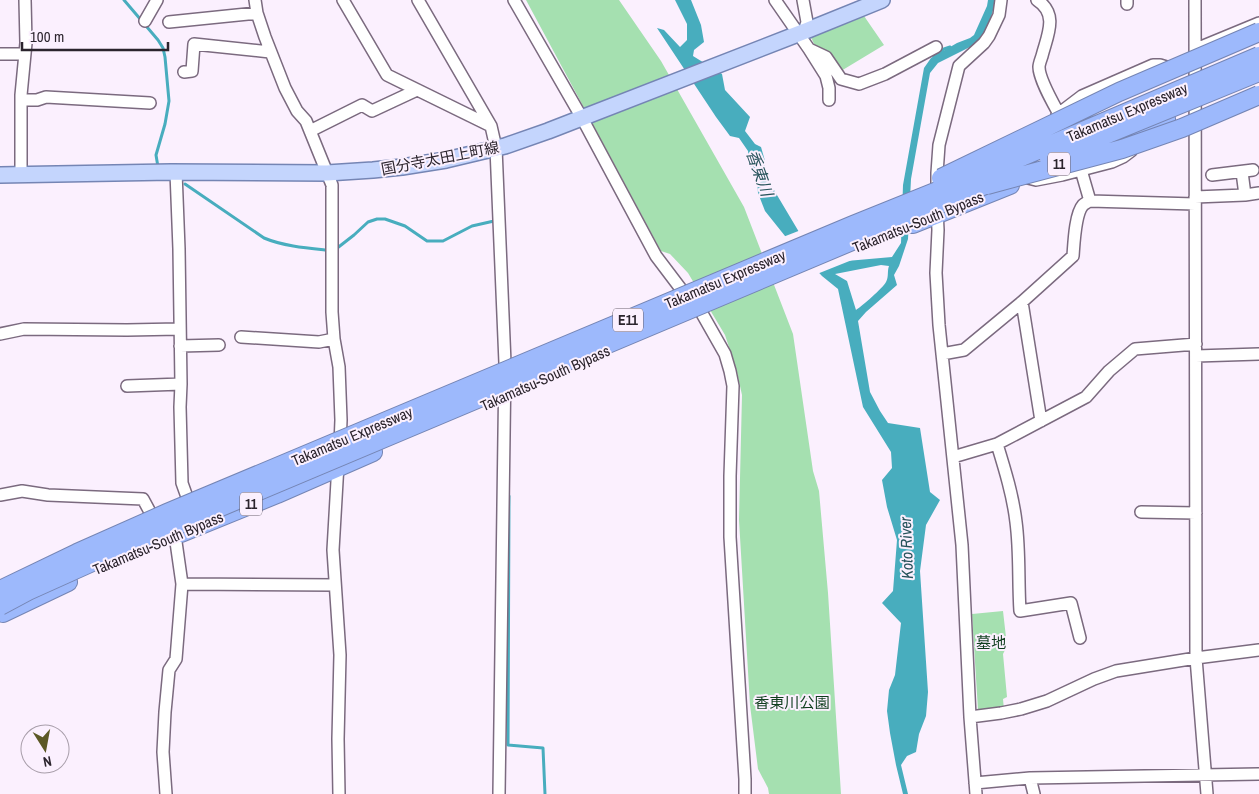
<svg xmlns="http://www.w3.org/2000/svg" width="1259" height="794" viewBox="0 0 1259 794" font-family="'Archivo Narrow','Noto Sans JP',sans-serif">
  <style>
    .green { fill: #a5e0b0 }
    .water { fill: #48adbe; fill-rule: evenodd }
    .pier { fill: #fbf0fe }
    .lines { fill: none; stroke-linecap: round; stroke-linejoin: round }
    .stream { stroke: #48adbe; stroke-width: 3 }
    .minor-casing { stroke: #7b6a7f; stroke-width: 14 }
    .major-casing { stroke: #7585b4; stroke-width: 18 }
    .highway-casing { stroke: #7585b4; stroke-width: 20 }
    .minor { stroke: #fff; stroke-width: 11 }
    .major { stroke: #c4d5fd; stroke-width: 15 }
    .highway { stroke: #9db9fc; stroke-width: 18 }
    .highway-bridge-casing { stroke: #7585b4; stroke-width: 20; stroke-linecap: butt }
    .highway-bridge { stroke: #9db9fc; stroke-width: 18 }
    .labels { text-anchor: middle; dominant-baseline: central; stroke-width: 4; stroke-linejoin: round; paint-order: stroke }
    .shield { fill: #fbf0fe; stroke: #69616c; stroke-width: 1 }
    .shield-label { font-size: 14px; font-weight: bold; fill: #2b242d }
    .street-label { font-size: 15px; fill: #2b242d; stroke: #fbf0fe }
    .park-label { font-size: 15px; fill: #0e3d1d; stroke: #fbf0fe }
    .water-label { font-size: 16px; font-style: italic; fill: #27535b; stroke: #fbf0fe }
  </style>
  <rect width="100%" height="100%" fill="#fbf0fe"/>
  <path class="green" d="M526 0H619L661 61 744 207 793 334 813 471 819 491 828 593 841 794H769L768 788 758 769 750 705 739 520 742 395 736 368 725 335 688 273 670 254 661 251Z
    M864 16 884 45 841 71 828 54 814 44 811 37Z
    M1003 611 1007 646 1003 654 1007 697 1003 699 1004 710 982 713 978 710 972 614Z"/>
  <path class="water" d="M675 0H691L701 25 704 42 694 50 693 56 722 74 725 90 750 117 745 131 755 144 761 147 765 161V168L771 185 799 232 824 263 892 257 901 243 903 185 924 68 931 58 957 43 970 38 974 35 987 6 988 0H996L989 24 983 36 976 44 938 63 930 73 911 179 908 239 899 266 894 275 897 285 866 312 858 321 870 392 880 411 888 423 920 428 930 492 940 500 926 525 920 571 928 692 926 716 919 734 916 752 907 756 901 765 908 794H903L896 765 890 733 887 711 889 690 895 675 901 623 882 603 893 591 897 540 887 507 882 480 892 468 891 452 863 407 838 289 822 276 785 236 765 211 758 193 757 178 750 166 748 151 739 138 730 136 716 117 657 28 664 30 680 47 687 40V24ZM881 265 889 266C887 271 889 277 886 282 883 288 862 306 856 310L847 281 835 274Z"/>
  <path class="pier" d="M801 230 825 260 857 258 817 274 783 237Z"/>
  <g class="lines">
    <path class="stream" d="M124 0 158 40 163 48 165 57 169 101 165 124 156 155 158 167
      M934 57 944 49 950 47
      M185 184 264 238C283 246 306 248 326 250
      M336 249 354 235 368 222 377 219H385L405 226 427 241H443L472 226 494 221
      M509 496 508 745 543 748 545 794"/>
    <g class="minor-casing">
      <path id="minor" d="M255 0 257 13 265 37 285 88 297 111 306 121 332 185V312L334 339 339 367 341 420 340 445
        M343 0 387 75 491 126
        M418 0 491 126 496 148 505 363 499 794
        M514 0 582 118 656 256 684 293
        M775 0 809 49 826 76 829 88V100
        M803 0 807 22 804 32
        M1037 0C1059 14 1047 36 1042 56 1041 59 1039 64 1039 67 1039 79 1053 103 1059 114
        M1195 0 1196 658 1207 794
        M1127 4V0
        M145 21 157 0
        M169 22 257 13
        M809 49 826 57 841 79 859 84 885 74 936 47
        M1196 49 1259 23
        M0 54H25
        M184 72 192 71 194 44 270 52
        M21 100H37L46 97 150 103
        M1057 115 1082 96 1153 65H1160L1173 69
        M310 131 362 105 372 111 417 90
        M1081 170 1090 201 1195 204
        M176 172 179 249 181 384 180 407 182 483 187 497
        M1242 172 1245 195
        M21 175V95L26 43 25 0
        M1212 175 1253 170
        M1028 178 1036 180 1062 175 1112 162 1123 157 1131 151
        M937 184V173L939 145 959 66 984 43 989 36 999 15 1001 0
        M1195 197 1245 195 1259 193
        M937 210 938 230 936 273 939 325 962 545 970 717 976 794
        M1022 302 1041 421
        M700 310 725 354 730 371 733 386 730 476V537L745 779V794
        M0 334 24 329 127 330 179 329
        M241 337 319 342 334 339
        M180 346 219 345
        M942 354 964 350 1022 302 1073 256C1074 243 1075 214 1083 205 1084 204 1089 201 1090 201
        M1196 356 1259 354
        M127 386 181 384
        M997 444C1005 470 1013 496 1016 522 1020 552 1018 581 1020 611L1071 603 1080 638
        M953 457 997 444 1086 397 1109 371 1135 349 1196 344
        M338 464 333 550 340 655 338 739 339 794
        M0 495 22 491 48 495 143 499 150 512
        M1141 512 1196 513
        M175 535 182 584 335 585
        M970 717 1001 713 1021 709 1047 701 1094 679 1116 671 1196 658 1259 650
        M1030 778 1034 794
        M975 783 1030 778 1259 774
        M166 794 163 752 165 712 169 670 176 659 182 584"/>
    </g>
    <g class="major-casing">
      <path id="major" d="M0 175 171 172 327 173 373 170 402 167 446 160 505 146 548 131 808 30 882 0"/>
    </g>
    <g class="highway-casing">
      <path id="highway" d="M1087 153 1166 119
        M913 224 1010 185
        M181 533 277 494 373 452
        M3 613 68 582"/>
    </g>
    <use href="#minor" class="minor"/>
    <use href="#major" class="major"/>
    <use href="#highway" class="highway"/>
    <g class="highway-bridge-casing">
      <path id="highway-bridge" d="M1049 158 1259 72
        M941 178 1119 92 1259 32
        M987 185 1122 149 1182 128 1259 95
        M0 590 77 553 167 513 853 225 1024 156 1259 56
        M0 606 28 591 128 546 997 180"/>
    </g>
    <use href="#highway-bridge" class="highway-bridge"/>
  </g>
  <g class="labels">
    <g class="shield">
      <rect x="1048" y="152.5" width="22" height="23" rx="4"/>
      <rect x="613" y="308.5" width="30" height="23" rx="4"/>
      <rect x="240" y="492.5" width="22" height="23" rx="4"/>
    </g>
    <g class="shield-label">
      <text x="1059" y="164">11</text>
      <text x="628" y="320">E11</text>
      <text x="251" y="504">11</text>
    </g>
    <g class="street-label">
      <text transform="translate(1127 112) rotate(-23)">Takamatsu Expressway</text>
      <text transform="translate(440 158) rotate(-11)">国分寺太田上町線</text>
      <text transform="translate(918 222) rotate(-22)">Takamatsu-South Bypass</text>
      <text transform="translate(725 279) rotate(-23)">Takamatsu Expressway</text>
      <text transform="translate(545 378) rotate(-24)">Takamatsu-South Bypass</text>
      <text transform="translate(352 436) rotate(-23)">Takamatsu Expressway</text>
      <text transform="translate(158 543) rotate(-23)">Takamatsu-South Bypass</text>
    </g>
    <g class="park-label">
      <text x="991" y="642">墓地</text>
      <text x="792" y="702">香東川公園</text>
    </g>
    <g class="water-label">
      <text transform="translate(760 173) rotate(70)">香東川</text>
      <text transform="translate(906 548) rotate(-92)">Koto River</text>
    </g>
  </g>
  <g transform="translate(45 749) rotate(169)"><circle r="24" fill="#fbf0fe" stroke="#a89eaa"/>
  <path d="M0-4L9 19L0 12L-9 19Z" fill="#5c5825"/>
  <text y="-8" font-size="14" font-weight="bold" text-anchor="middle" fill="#2b242d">N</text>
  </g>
  <path d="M22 42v8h146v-8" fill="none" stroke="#2b242d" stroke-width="2.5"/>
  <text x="30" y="42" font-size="15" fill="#2b242d" stroke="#fbf0fe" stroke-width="4" paint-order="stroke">100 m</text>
</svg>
